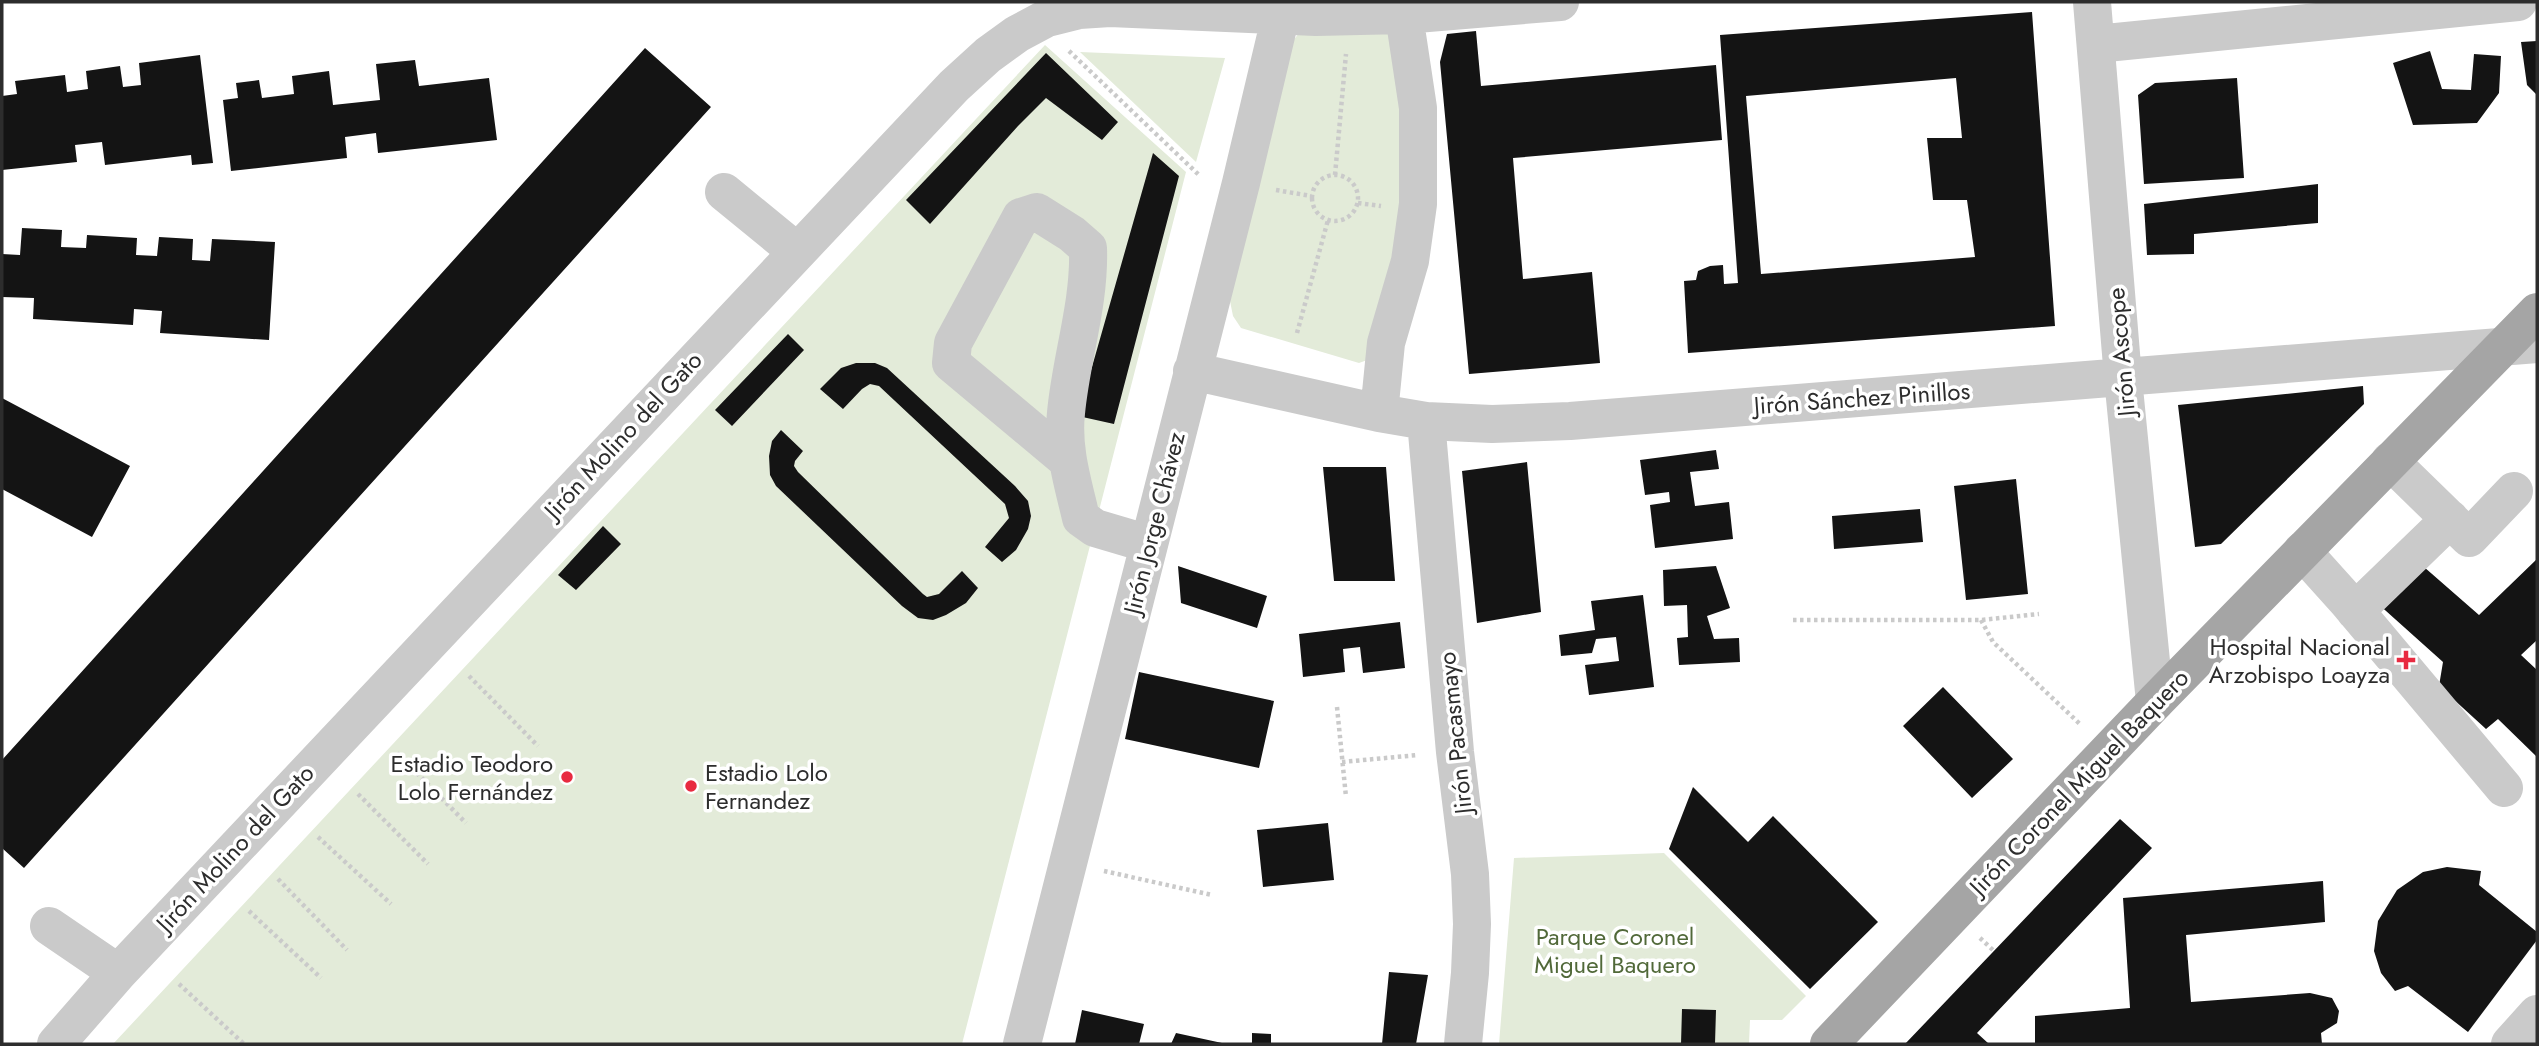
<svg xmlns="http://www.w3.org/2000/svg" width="2539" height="1046" viewBox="0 0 2539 1046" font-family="Jost,sans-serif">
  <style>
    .green { fill: #e3ebd9 }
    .building { fill: #141414; fill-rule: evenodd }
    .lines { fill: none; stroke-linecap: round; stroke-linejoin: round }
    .path { stroke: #cacaca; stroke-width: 4.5; stroke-dasharray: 3.5 3.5; stroke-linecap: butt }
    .minor { stroke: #cacaca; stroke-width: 38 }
    .major { stroke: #a5a5a5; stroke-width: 38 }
    .poi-dot { fill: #e82a40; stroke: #fff; stroke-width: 2.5 }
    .labels { text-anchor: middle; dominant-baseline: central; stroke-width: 7; stroke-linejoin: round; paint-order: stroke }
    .street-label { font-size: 24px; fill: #2d2d2d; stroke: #fff }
    .poi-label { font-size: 24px; fill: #2d2d2d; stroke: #fff; text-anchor: end }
    .park-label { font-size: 24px; fill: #516939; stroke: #fff }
  </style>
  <rect width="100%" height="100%" fill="#fff"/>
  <path class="green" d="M1388 16 1409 180 1370 359 1359 363 1241 328 1233 316 1228 291 1292 42 1307 23Z
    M1045 45 1186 172 962 1044H113Z
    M1080 52 1225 58 1196 162Z
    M1664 853 1806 996 1782 1020H1750L1749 1044H1499L1514 858Z"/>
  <path class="building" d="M2032 12 2055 326 1688 353 1684 281 1696 280 1698 271 1710 266 1723 265 1724 284 1738 283 1720 35ZM1956 78 1962 138H1927L1933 200H1967L1975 257 1761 274 1746 96Z
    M1476 31 1481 86 1716 65 1722 140 1513 158 1523 279 1592 272 1600 363 1469 374 1440 62 1447 34Z
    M2537 41V95L2527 85 2521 42Z
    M645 48 711 107 24 868 2 848V760Z
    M2430 51 2442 89 2471 90 2474 54 2501 56 2499 93 2477 123 2413 125 2393 63Z
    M1046 53 1118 122 1102 140 1046 98 1018 126 930 224 906 200Z
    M200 55 213 163 192 165 191 155 105 165 102 142 75 145 77 162 2 170V96L17 94 15 81 65 75 67 92 88 89 86 71 120 66 123 87 141 85 139 63Z
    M415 60 419 86 489 78 497 140 378 153 376 133 345 137 347 158 231 171 223 100 238 98 236 83 259 80 262 98 294 94 292 76 329 71 333 105 380 100 376 64Z
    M2237 78 2244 178 2144 184 2138 95 2155 83Z
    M1153 153 1179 176 1114 424 1078 416Z
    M2318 184V223L2194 234V254L2147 255 2144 204Z
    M22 228 62 230 61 247 86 248 87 235 137 238 136 255 157 256 159 237 193 239 192 260 210 261 212 239 275 242 269 340 160 333 162 311 134 309 133 325 33 319 34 298 2 297V254L20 255Z
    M788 334 804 350 732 426 715 410Z
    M856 363H875L887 368 1015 486 1028 501 1031 516 1028 529 1016 550 1002 562 985 547 1009 518 1005 504 879 386 870 384 862 389 843 409 820 389 841 368Z
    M2363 386 2364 404 2221 544 2195 547 2178 405Z
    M2 398 130 466 92 537 2 489Z
    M781 430 803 451 795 461 794 466 798 472 923 594 927 597 939 594 962 571 978 588 966 603 946 615 933 620 918 618 902 606 776 486 770 475 769 456 772 441Z
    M1716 450 1719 469 1690 472 1695 506 1729 502 1733 539 1655 548 1650 505 1670 502 1669 492 1645 495 1640 460Z
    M1527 462 1541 612 1477 623 1462 471Z
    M1323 467H1386L1395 581H1334Z
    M2016 479 2028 594 1966 600 1954 486Z
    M1920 509 1923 542 1834 549 1832 516Z
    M603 526 621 544 576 590 558 575Z
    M2537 559V640L2521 655 2537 670V757L2498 719 2486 729 2439 686 2443 662 2376 602 2416 560 2479 615Z
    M1178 566 1267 596 1257 628 1181 603Z
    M1716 566 1730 608 1707 616 1714 639 1739 638 1740 662 1679 665 1677 638 1688 637 1687 605 1664 606 1663 570Z
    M1643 595 1654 687 1589 695 1585 665 1619 661 1616 637 1596 639 1592 653 1561 656 1559 635 1595 630 1591 601Z
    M1400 622 1405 668 1363 673 1360 647 1343 649 1345 672 1303 677 1299 634Z
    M1139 672 1274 701 1259 768 1125 739Z
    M1943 687 2013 759 1972 798 1903 726Z
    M1693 787 1748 842 1773 816 1878 922 1810 989 1669 849Z
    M2120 819 2152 848 1977 1033 1989 1044H1905Z
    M1328 823 1334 880 1263 887 1257 830Z
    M2447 867 2481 871 2479 885 2537 932V940L2468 1032 2408 986 2395 991 2381 973 2374 951 2378 921 2397 890 2423 872Z
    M2323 881 2325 922 2186 935 2191 1002 2310 993 2332 998 2339 1011 2337 1023 2321 1033 2322 1044H2035V1016L2130 1008 2123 898Z
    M1389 972 1428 975 1416 1044H1382Z
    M1682 1009 1716 1010 1715 1044H1681Z
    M1082 1010 1144 1024 1139 1044H1075Z
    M1176 1033 1222 1043V1044H1171Z
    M1252 1033 1271 1034V1044H1252Z"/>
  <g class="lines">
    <path class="path" d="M1069 51 1200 176
      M1312 198a23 23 0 1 1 46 0a23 23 0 1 1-46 0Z
      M1335 175 1346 54
      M1276 190 1311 196
      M1358 203 1381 206
      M1297 333 1328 220
      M1793 620H1981L2039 614
      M1981 620 1993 642 2081 725
      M469 676 538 746
      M1337 707 1346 797
      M397 753 466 823
      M1342 762 1418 755
      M358 794 428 864
      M318 837 391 904
      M1104 871 1212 895
      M278 879 347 950
      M249 911 321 978
      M1980 938 1994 951
      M179 984 244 1044"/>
    <path class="minor" d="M2092 2 2123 378 2155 702
      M2096 44 2518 2
      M724 192 796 251
      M1192 371 1379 413 1426 421 1492 424 1570 421 2537 344
      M1379 413 1386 343 1410 261 1418 204V108L1404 15
      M1426 421 1455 752 1470 874 1472 924 1470 973 1463 1044
      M1067 460 951 363 953 343 1021 217 1037 212 1072 234 1088 248C1090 304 1071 358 1066 413 1062 449 1073 483 1081 518L1095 528 1149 544
      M2390 461 2469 538 2514 491
      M2302 551 2347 601 2504 788
      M2355 611 2450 519
      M49 926 118 973
      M56 1044 118 973 954 86 988 55 1017 34 1047 18 1079 10 1110 8 1316 17 1404 15 1560 2
      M1022 1044 1241 183 1284 2
      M2510 1044 2537 1014"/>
    <path class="major" d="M1829 1044 2155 702 2537 312"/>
  </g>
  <g class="poi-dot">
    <path d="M2402.5 649.5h7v7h7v7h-7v7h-7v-7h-7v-7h7z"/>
    <circle cx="567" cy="777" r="7"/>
    <circle cx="691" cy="786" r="7"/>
  </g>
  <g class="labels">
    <g class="street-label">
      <text transform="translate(2121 352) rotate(-95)">Jirón Ascope</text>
      <text transform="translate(1862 398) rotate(-4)">Jirón Sánchez Pinillos</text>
      <text transform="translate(623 435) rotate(-47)">Jirón Molino del Gato</text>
      <text transform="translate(1154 523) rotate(-76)">Jirón Jorge Chávez</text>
      <text transform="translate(1455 733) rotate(-96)">Jirón Pacasmayo</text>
      <text transform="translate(2079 782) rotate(-46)">Jirón Coronel Miguel Baquero</text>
      <text transform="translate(235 848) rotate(-47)">Jirón Molino del Gato</text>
    </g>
    <g class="poi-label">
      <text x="2390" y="646">Hospital Nacional<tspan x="2390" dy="28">Arzobispo Loayza</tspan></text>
      <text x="553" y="763">Estadio Teodoro<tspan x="553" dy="28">Lolo Fernández</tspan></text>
      <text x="705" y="772" text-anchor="start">Estadio Lolo<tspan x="705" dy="28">Fernandez</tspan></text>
    </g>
    <g class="park-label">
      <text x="1615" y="936">Parque Coronel<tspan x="1615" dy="28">Miguel Baquero</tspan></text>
    </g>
  </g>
  <rect width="2539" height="1046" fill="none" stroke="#2d2d2d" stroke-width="7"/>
</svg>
